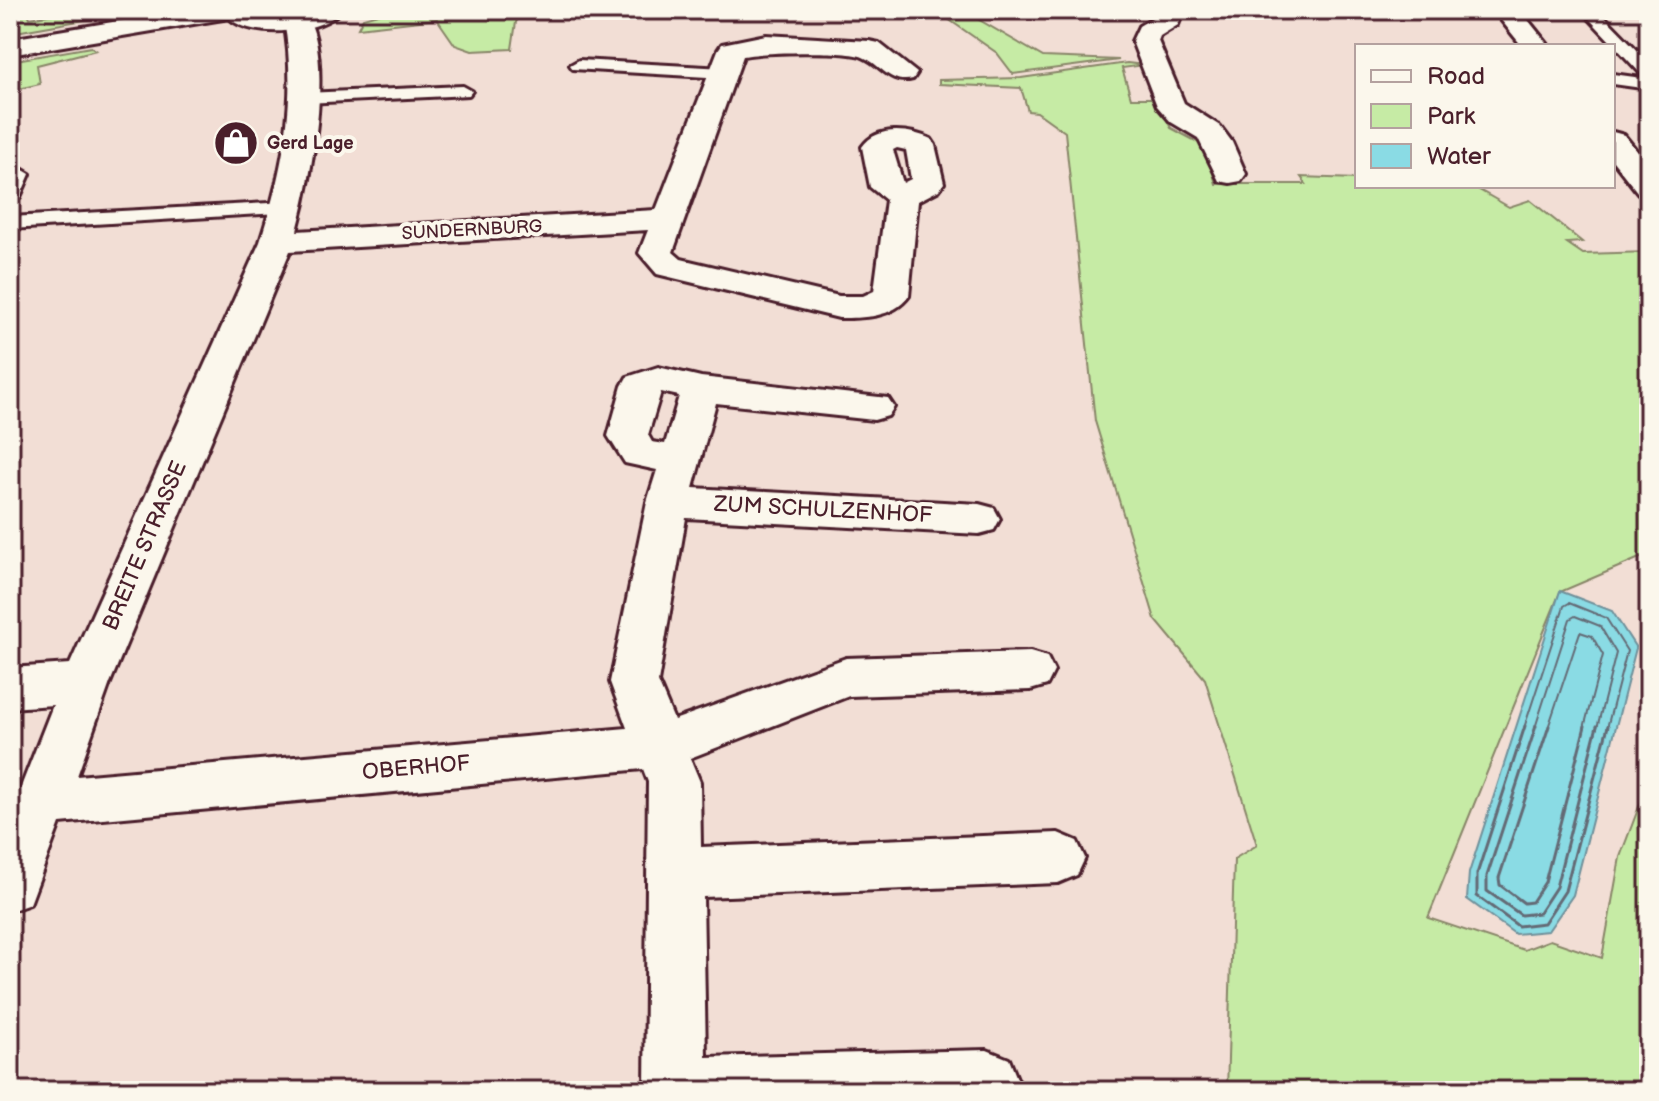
<svg xmlns="http://www.w3.org/2000/svg" width="1659" height="1101" viewBox="0 0 1659 1101" font-family="'Balsamiq Sans',sans-serif">
  <style>
    .green { fill: #c6eba5; stroke: #888568; stroke-width: 2 }
    .water { fill: #8adbe4; stroke: #70909a; stroke-width: 2 }
    .lines { fill: none; stroke-linecap: round; stroke-linejoin: round }
    .shore-far1 { stroke: #646a75; stroke-width: 2 }
    .shore { stroke: #646a75; stroke-width: 3 }
    .service-casing { stroke: #4a1f2b; stroke-width: 6 }
    .minor-casing { stroke: #4a1f2b; stroke-width: 6 }
    .secondary-casing { stroke: #4a1f2b; stroke-width: 6 }
    .primary-casing { stroke: #4a1f2b; stroke-width: 6 }
    .service { fill: #fbf7ec; fill-rule: evenodd }
    .minor { fill: #fbf7ec; fill-rule: evenodd }
    .secondary { fill: #fbf7ec; fill-rule: evenodd }
    .primary { fill: #fbf7ec; fill-rule: evenodd }
    .labels { text-anchor: middle; dominant-baseline: central; stroke-width: 8; stroke-linejoin: round; paint-order: stroke }
    .far-poi-label { font-size: 18px; font-weight: bold; fill: #4a1f2b; stroke: #fbf7ec; text-anchor: start }
    .far-street-label { font-size: 18px; fill: #4a1f2b; stroke: #fbf7ec }
    .street-label { font-size: 22px; fill: #4a1f2b; stroke: #fbf7ec }
  </style>
  <rect width="100%" height="100%" fill="#f2ded5"/>
  <filter id="ink" filterUnits="userSpaceOnUse"><feTurbulence type="fractalNoise" baseFrequency=".0125" numOctaves="2"/><feDisplacementMap in="SourceGraphic" scale="16" xChannelSelector="R" yChannelSelector="G"/><feConvolveMatrix kernelMatrix="1 2 1 2 8 2 1 2 1" color-interpolation-filters="sRGB"/></filter>
  <g filter="url(#ink)">
    <path class="green" d="M27 10 30 18 79 10H141L10 33V13Z
      M392 10H524L516 22 512 49 472 51 455 45 437 19 358 28 363 18Z
      M935 10H962L1043 57 1119 60 1013 74 997 53Z
      M91 47 96 50 37 65 40 84 10 91V61Z
      M1127 63 1144 65 1122 68 1131 98H1155L1171 128 1205 146 1216 184H1306L1301 177 1357 179V186H1472L1509 207 1530 200 1582 242 1567 243 1583 254 1649 252V554L1560 592 1428 918 1524 950 1550 940 1602 958 1620 857 1649 780V1091H1227L1234 859 1257 845 1205 679 1155 619 1095 421 1065 132 1037 112 1028 111 1021 88 939 84V80L1021 78Z"/>
    <path class="water" d="M1560 591 1612 611 1636 648 1573 895 1548 931 1515 934 1467 899 1469 873Z"/>
    <g class="lines">
      <path class="shore-far1" d="M1524 728 1564 606 1569 603 1606 618 1627 651 1607 728
        M1535 728 1570 619 1575 616 1600 626 1616 653 1597 728
        M1548 728 1580 632 1592 636 1603 655 1584 728"/>
      <path class="shore" d="M1525 726 1477 874V896L1518 926 1544 923 1565 891 1608 726
        M1536 726 1487 876V891L1521 915 1539 913 1556 887 1597 726
        M1549 726 1499 878 1500 885 1524 903 1532 902 1545 882 1585 726"/>
      <g class="service-casing">
        <path id="service" d="M1581 10H1598L1649 62V77L1643 76Z
          M579 60 724 68 733 73 724 78 573 69 570 65Z
          M1613 74 1649 79V89L1613 84Z
          M463 86 472 91 469 95 305 103 296 98 305 93Z
          M20 168 30 174 20 197 10 203V169Z
          M289 202 296 204 299 208 296 212 10 229V217Z"/>
      </g>
      <g class="minor-casing">
        <path id="minor" d="M1158 10H1184L1178 25 1160 36 1158 41 1184 103 1220 126 1232 142 1246 174 1241 181 1230 183 1219 181 1198 138 1171 122 1157 106 1132 41 1139 26 1157 15Z
          M297 13 306 15C335 57 310 184 297 231L656 210 718 50 722 44 766 35 869 41 879 43 917 73 913 79C890 85 882 65 863 57 846 50 763 52 743 56L673 252 681 259 839 296H863L874 291 886 200 870 187 862 147C877 125 909 129 931 139L935 145 944 183 939 190 918 201 909 296C893 318 863 318 839 318L657 274 639 253 648 230 290 251 110 683 77 776 627 728 610 682 647 502 657 470 625 463 608 436 622 386 627 377 658 367 701 377 888 398 894 407 888 416 874 420 716 403 693 488 979 504 994 508 1000 519 994 530 979 534 686 518 658 682 674 720 846 658 1030 652 1047 657 1054 671 1047 685 1030 690 849 696 690 758 700 782 701 847 1058 833 1077 841 1085 858 1077 875 1058 883 703 897 706 1057 987 1050 1009 1059 1018 1081 1014 1091H645L648 782 643 769 60 823 30 904 10 911V815L53 705 10 708V668L70 664 260 242C283 171 298 96 284 21L288 15ZM897 148 906 150 911 179 903 183 893 150ZM661 392 679 396 665 444 652 442 648 435Z"/>
      </g>
      <g class="secondary-casing">
        <path id="secondary" d="M185 10H250L266 16 305 10H341C324 34 250 39 229 18L10 55V39Z"/>
      </g>
      <g class="primary-casing">
        <path id="primary" d="M1493 10H1520L1549 46H1522Z
          M1613 132 1624 135 1649 166V195L1638 193 1613 161Z"/>
      </g>
      <use href="#service" class="service"/>
      <use href="#minor" class="minor"/>
      <use href="#secondary" class="secondary"/>
      <use href="#primary" class="primary"/>
    </g>
  </g>
  <defs>
    <g id="shop-disc" transform="scale(2.3)"><circle r="9.5" fill="#4a1f2b" stroke="#fbf7ec"/><path d="M-5-2.5h2.3a2.7 3.5 0 0 1 5.4 0H5L5.5 6h-11ZM-1.5-2.5h3a1.5 2.3 0 0 0-3 0Z" fill="#fff"/></g>
  </defs>
  <g fill-rule="evenodd">
    <use href="#shop-disc" x="236" y="143"/>
  </g>
  <g class="labels">
    <g class="far-poi-label">
      <text x="267" y="143">Gerd Lage</text>
    </g>
    <g class="far-street-label">
      <text transform="translate(472 230) rotate(-3)">SUNDERNBURG</text>
    </g>
    <g class="street-label">
      <text transform="translate(823 510) rotate(3)">ZUM SCHULZENHOF</text>
      <text transform="translate(145 546) rotate(-67)">BREITE STRASSE</text>
      <text transform="translate(416 768) rotate(-5)">OBERHOF</text>
    </g>
  </g>
  <rect width="1659" height="1101" fill="none" stroke="#fbf7ec" stroke-width="40"/>
  <rect x="20" y="20" width="1619" height="1061" fill="none" stroke="#4a1f2b" stroke-width="3" filter="url(#ink)"/>
  <rect x="1355" y="44" width="260" height="144" fill="#fbf7ec" stroke="#b4a19f" stroke-width="2"/>
  <rect x="1371" y="70" width="40" height="12" fill="#fbf7ec" stroke="#b4a19f" stroke-width="2"/>
  <text x="1427" y="84" font-size="24" fill="#4a1f2b">Road</text>
  <rect x="1371" y="104" width="40" height="24" fill="#c6eba5" stroke="#b4a19f" stroke-width="2"/>
  <text x="1427" y="124" font-size="24" fill="#4a1f2b">Park</text>
  <rect x="1371" y="144" width="40" height="24" fill="#8adbe4" stroke="#b4a19f" stroke-width="2"/>
  <text x="1427" y="164" font-size="24" fill="#4a1f2b">Water</text>
</svg>
